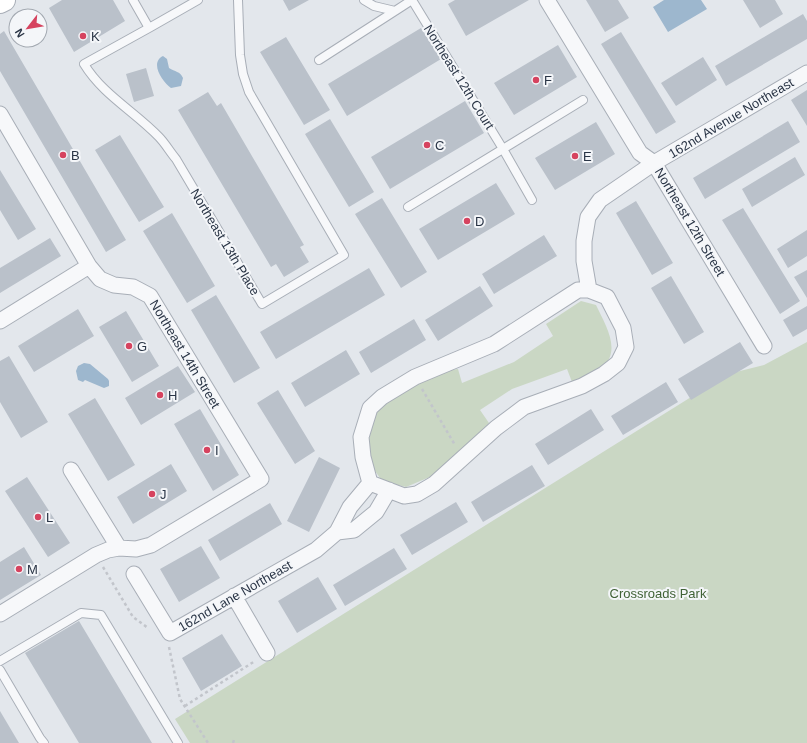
<svg xmlns="http://www.w3.org/2000/svg" width="807" height="743" viewBox="0 0 807 743" font-family="Arial,sans-serif">
  <style>
    .green { fill: #cad7c4 }
    .water { fill: #9db7ce }
    .building { fill: #bac1ca }
    .lines { fill: none; stroke-linecap: round; stroke-linejoin: round }
    .lane-casing { stroke: #a8aeb7; stroke-width: 10 }
    .street-casing { stroke: #a8aeb7; stroke-width: 17 }
    .secondary-casing { stroke: #a8aeb7; stroke-width: 24 }
    .path { stroke: #c2c5cb; stroke-width: 2.5; stroke-dasharray: 3 3; stroke-linecap: butt }
    .lane { stroke: #f7f8fa; stroke-width: 8 }
    .street { stroke: #f7f8fa; stroke-width: 15 }
    .secondary { stroke: #fff; stroke-width: 22 }
    .poi-dot { fill: #d6435f; stroke: #f4f6f9; stroke-width: 1.5 }
    .labels { text-anchor: middle; dominant-baseline: central; stroke-width: 4; stroke-linejoin: round; paint-order: stroke }
    .poi-label { font-size: 13px; fill: #2a3546; stroke: #f4f6f9; text-anchor: start }
    .street-label { font-size: 13px; fill: #2a3546; stroke: #f4f6f9 }
    .park-label { font-size: 13px; fill: #406236; stroke: #f4f6f9 }
  </style>
  <rect width="100%" height="100%" fill="#e3e7ec"/>
  <path class="green" d="M581 301 596 305C605 324 623 352 601 368 592 375 582 378 572 382L567 369 512 389 480 410 489 423 449 463 437 474 406 487 382 481 371 465 368 446 373 417 386 403 421 382 451 370 458 369 462 383 514 362 553 336 546 324Z
    M807 342V743H190L175 719 728 374 764 365Z"/>
  <path class="water" d="M664 0H701L707 9 668 32 653 7Z
    M163 56 167 59 169 68C175 72 180 71 183 78L181 86 171 88C163 82 149 63 163 56Z
    M84 363 90 364 108 379 109 381V386L104 388 85 380 83 382 78 380 76 371 78 366Z"/>
  <path class="building" d="M62 0H113L125 21 74 52 49 8Z
    M283 0H309L289 11Z
    M455 0H529L466 36 448 4Z
    M586 0H618L629 18 605 32Z
    M743 0H775L783 14 760 28Z
    M803 14 807 21V39L726 86 715 66Z
    M421 28 441 59 347 116 328 84Z
    M4 31 126 240 106 252 0 71V34Z
    M621 32 676 122 656 134 601 44Z
    M286 37 330 110 304 125 260 52Z
    M558 45 577 77 514 115 494 83Z
    M703 57 717 80 676 106 661 83Z
    M146 68 154 96 134 102 126 74Z
    M807 90V126L791 100Z
    M208 92 217 106 221 103 304 245 300 247 309 262 284 277 276 264 271 267 178 110Z
    M465 101 484 133 390 189 371 157Z
    M330 119 374 192 349 207 305 134Z
    M788 121 800 142 705 199 693 178Z
    M596 122 615 154 555 190 535 158Z
    M120 135 164 207 139 222 95 150Z
    M795 157 805 175 752 207 742 189Z
    M0 170 36 229 18 240 0 210Z
    M496 183 515 214 438 260 419 229Z
    M382 198 427 272 401 288 355 214Z
    M636 201 673 263 652 275 616 213Z
    M743 208 800 301 780 314 722 220Z
    M172 213 215 286 187 303 143 231Z
    M807 230V256L788 268 777 249Z
    M544 235 557 256 494 294 482 274Z
    M50 238 61 256 0 293V268Z
    M369 268 385 295 276 359 260 332Z
    M807 270V298L794 277Z
    M671 276 704 332 684 344 651 288Z
    M480 286 493 306 438 341 425 320Z
    M216 295 260 368 234 383 191 310Z
    M807 306V329L793 337 783 320Z
    M78 309 94 336 34 372 18 346Z
    M126 311 159 366 132 382 99 327Z
    M414 319 426 340 371 373 359 352Z
    M740 342 753 363 691 400 678 379Z
    M346 350 360 374 305 407 291 383Z
    M9 356 48 422 21 438 0 402V361Z
    M178 366 195 392 141 425 125 398Z
    M666 382 678 402 623 435 611 416Z
    M278 390 315 451 295 464 257 403Z
    M95 398 135 465 108 481 68 414Z
    M200 409 239 475 213 491 174 424Z
    M591 409 604 430 548 465 535 444Z
    M319 457 340 468 309 532 287 521Z
    M171 464 187 491 133 524 117 497Z
    M532 465 545 486 483 522 471 502Z
    M27 477 70 543 48 557 5 491Z
    M456 502 468 522 412 555 400 535Z
    M270 503 282 524 220 561 208 540Z
    M201 546 220 578 179 602 160 569Z
    M24 547 41 575 0 600V562Z
    M394 548 407 569 345 606 333 585Z
    M318 577 337 609 297 633 278 601Z
    M79 621 152 743H79L25 653Z
    M222 634 242 666 201 691 182 658Z
    M0 711 19 743H0Z"/>
  <g class="lines">
    <g class="lane-casing">
      <path id="lane" d="M133 0 149 28 198 0
        M364 0 374 6 395 11 412 0 503 149 532 200
        M149 28 84 64C103 95 134 111 159 137 165 143 170 152 176 159L262 304 344 255 249 92 243 74 240 55 238 0
        M319 60 395 11
        M408 207 583 100
        M0 661 81 613 101 615 178 743
        M0 670 40 738 44 743"/>
    </g>
    <g class="street-casing">
      <path id="street" d="M547 0 640 153 654 163 764 346
        M0 114 89 266 100 279 114 285 133 287 150 296 261 479 151 545 136 549 119 548 108 550 96 555 0 614
        M578 290H589L607 297 623 328 626 347 618 363 604 374 582 386 524 407 496 428 434 484 417 494 404 496 370 483 363 457 361 437 370 408 382 397 415 377 494 344Z
        M589 290 584 261V241L588 217 600 200 654 163 807 73
        M0 321 89 266
        M71 470 119 548
        M337 532 354 530 376 512 389 490
        M134 574 170 633 316 550 337 532 350 507 370 483
        M234 596 267 653"/>
    </g>
    <g class="secondary-casing">
      <path id="secondary" d="M0 2 4 0"/>
    </g>
    <path class="path" d="M422 389 455 445
      M103 567 133 617 148 628
      M169 647 180 699 208 743
      M185 706 255 661
      M233 743 234 740"/>
    <use href="#lane" class="lane"/>
    <use href="#street" class="street"/>
    <use href="#secondary" class="secondary"/>
  </g>
  <g class="poi-dot">
    <circle cx="83" cy="36" r="4"/>
    <circle cx="536" cy="80" r="4"/>
    <circle cx="427" cy="145" r="4"/>
    <circle cx="63" cy="155" r="4"/>
    <circle cx="575" cy="156" r="4"/>
    <circle cx="467" cy="221" r="4"/>
    <circle cx="129" cy="346" r="4"/>
    <circle cx="160" cy="395" r="4"/>
    <circle cx="207" cy="450" r="4"/>
    <circle cx="152" cy="494" r="4"/>
    <circle cx="38" cy="517" r="4"/>
    <circle cx="19" cy="569" r="4"/>
  </g>
  <g class="labels">
    <g class="poi-label">
      <text x="91" y="36">K</text>
      <text x="544" y="80">F</text>
      <text x="435" y="145">C</text>
      <text x="71" y="155">B</text>
      <text x="583" y="156">E</text>
      <text x="475" y="221">D</text>
      <text x="137" y="346">G</text>
      <text x="168" y="395">H</text>
      <text x="215" y="450">I</text>
      <text x="160" y="494">J</text>
      <text x="46" y="517">L</text>
      <text x="27" y="569">M</text>
    </g>
    <g class="street-label">
      <text transform="translate(459 77) rotate(58)">Northeast 12th Court</text>
      <text transform="translate(731 118) rotate(-31)">162nd Avenue Northeast</text>
      <text transform="translate(690 222) rotate(59)">Northeast 12th Street</text>
      <text transform="translate(225 242) rotate(59)">Northeast 13th Place</text>
      <text transform="translate(185 354) rotate(59)">Northeast 14th Street</text>
      <text transform="translate(235 596) rotate(-30)">162nd Lane Northeast</text>
    </g>
    <g class="park-label">
      <text x="658" y="593">Crossroads Park</text>
    </g>
  </g>
  <g transform="translate(28 28) rotate(239)"><circle r="19" fill="#f4f6f9" stroke="#a3a9b1"/>
  <path d="M0-3L7 15L0 10L-7 15Z" fill="#d6435f"/>
  <text y="-6" font-size="11" font-weight="bold" text-anchor="middle" fill="#2a3546">N</text>
  </g>
</svg>
